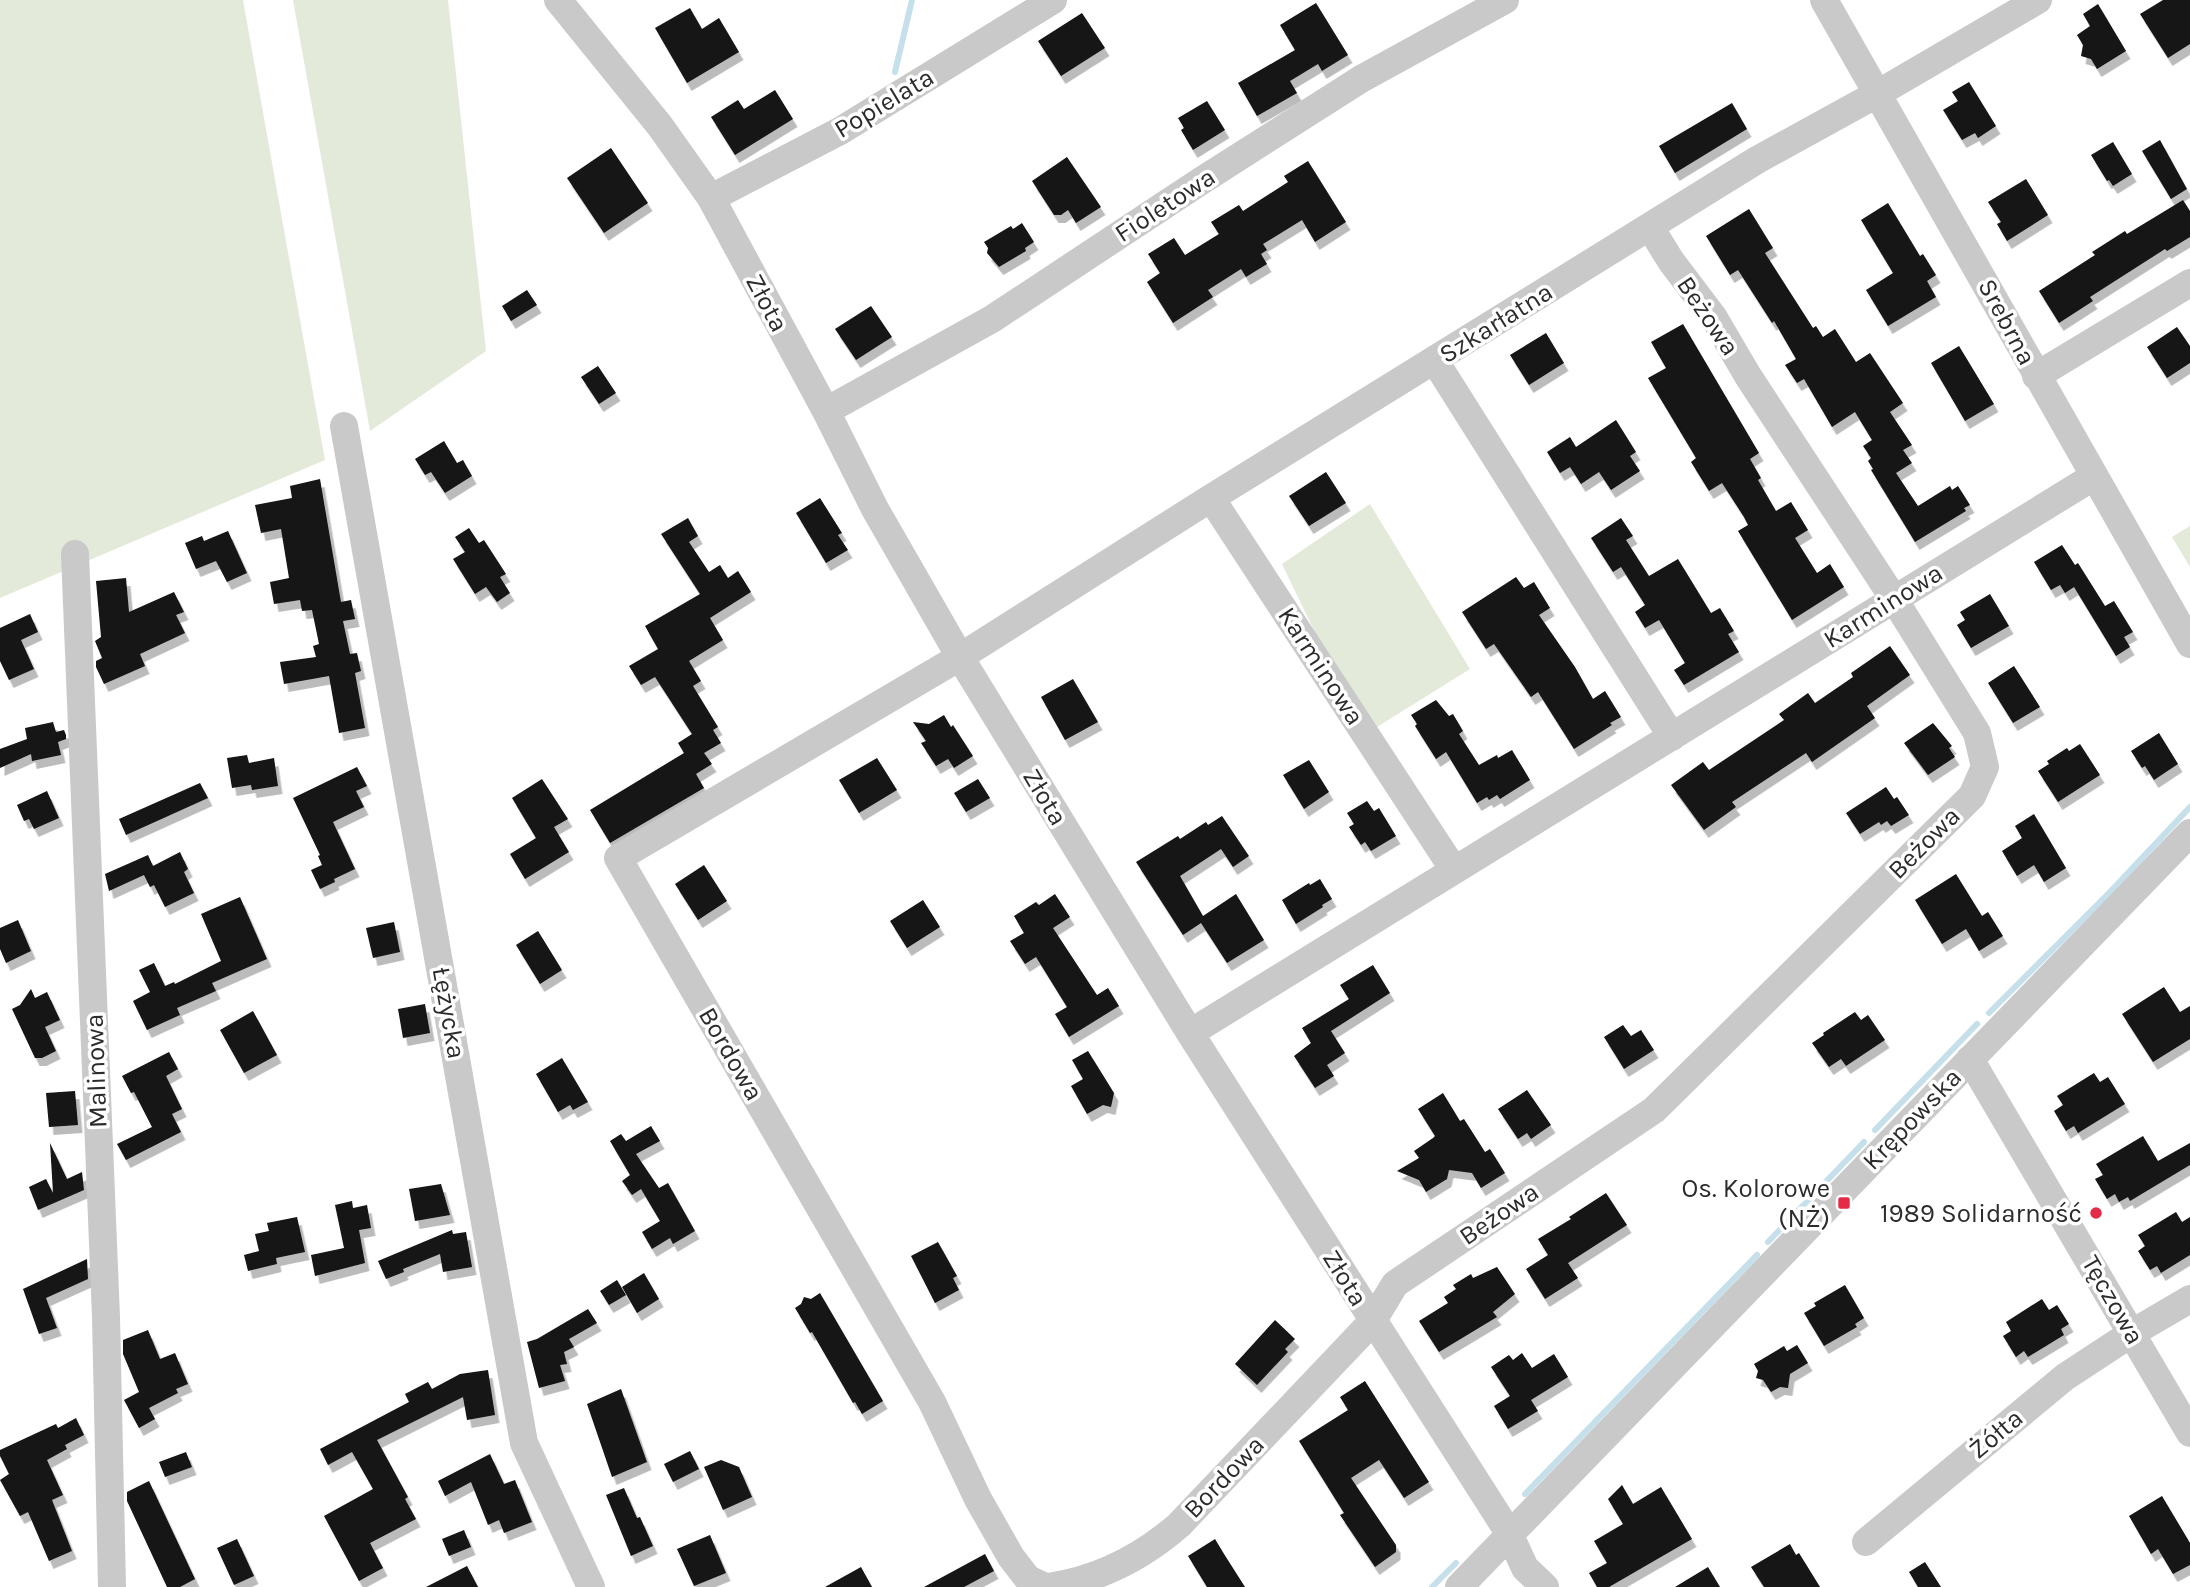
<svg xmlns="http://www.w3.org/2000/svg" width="2190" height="1587" viewBox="0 0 2190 1587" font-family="Karla,sans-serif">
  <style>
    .green { fill: #e4ead9 }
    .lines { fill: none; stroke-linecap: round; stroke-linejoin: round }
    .stream { stroke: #c5dfeb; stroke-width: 6 }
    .building { fill: #131313; filter: url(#shadow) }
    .minor { stroke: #c9c9c9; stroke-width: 28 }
    .poi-dot { fill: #e52c47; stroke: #fff; stroke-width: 2.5 }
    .labels { text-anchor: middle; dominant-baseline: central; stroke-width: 7; stroke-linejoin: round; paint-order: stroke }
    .street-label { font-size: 26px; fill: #2c2c2c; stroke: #fff }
    .poi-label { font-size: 26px; fill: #2c2c2c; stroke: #fff; text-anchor: end }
  </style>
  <defs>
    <filter id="shadow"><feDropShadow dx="4.5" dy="8" stdDeviation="0" flood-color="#0004"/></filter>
  </defs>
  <rect width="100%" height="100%" fill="#fff"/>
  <path class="green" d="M0 0H243L325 460 0 598Z
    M293 0H448L486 351 370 431Z
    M1370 504 1470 669 1369 732 1347 699 1282 564Z
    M2190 526V567L2172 537Z"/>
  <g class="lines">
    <path class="stream" d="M895 72 912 0
      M1989 1013 2110 892 2190 807
      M1875 1130 1977 1024
      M1768 1242 1864 1142
      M1525 1494 1757 1255
      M1432 1587 1456 1563"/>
  </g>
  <path class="building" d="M2163 0H2190V44L2168 58 2140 14Z
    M1316 3 1348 55 1322 71 1318 64 1290 81 1297 93 1257 116 1238 83 1295 50 1280 25Z
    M2098 4 2126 51 2097 69 2091 59 2081 56 2083 45 2077 35 2090 26 2083 14Z
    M690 8 702 29 719 18 739 52 687 83 655 28Z
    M1082 13 1105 48 1061 76 1038 41Z
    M1969 82 1996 126 1978 138 1975 133 1962 140 1943 110 1958 101 1952 92Z
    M775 90 793 119 735 155 711 117 738 100 744 109Z
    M1207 101 1225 130 1193 150 1181 130 1184 128 1178 118Z
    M1732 103 1747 129 1675 173 1659 146Z
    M2160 140 2187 189 2171 199 2142 151Z
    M2113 142 2132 174 2113 186 2109 180 2107 181 2091 155Z
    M611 148 648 203 604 233 567 178Z
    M1067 157 1101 207 1076 223 1068 210 1061 215H1054L1032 181Z
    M1308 161 1346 222 1315 242 1302 220 1263 244 1267 250 1261 254 1267 264 1246 277 1241 269 1208 290 1213 297 1173 323 1147 282 1160 273 1148 254 1174 238 1185 255 1219 234 1211 222 1239 205 1243 211 1288 182 1284 176Z
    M2026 179 2048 215 2007 241 1997 224 2001 222 1988 202Z
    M2183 200 2190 211V237L2167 251 2165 249 2090 297 2093 301 2059 323 2039 291 2095 255 2092 252 2125 231 2127 234Z
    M1888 203 1920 256 1923 254 1936 275 1927 281 1936 297 1888 326 1866 290 1893 273 1861 220Z
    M1749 209 1773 248 1765 253 1813 328 1816 326 1823 337 1835 329 1856 362 1870 353 1903 403 1890 412 1912 445 1903 450 1912 463 1896 473 1918 506 1950 486 1952 490 1958 486 1970 505 1964 508 1966 511 1915 542 1871 470 1873 469 1868 461 1871 458 1863 446 1872 440 1855 412 1832 427 1804 379 1797 383 1785 365 1796 359 1774 321 1772 323 1738 270 1730 275 1706 236Z
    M1022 223 1034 242 1025 248 1026 251 999 267 987 253 988 248 984 242 1011 226 1013 229Z
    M527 290 537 305 511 321 502 306Z
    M871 306 892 337 856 360 835 329Z
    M1683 324 1759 453 1750 459 1761 478 1758 480 1776 511 1791 502 1808 530 1795 538 1817 573 1830 564 1844 587 1792 620 1738 531 1748 525 1744 517 1722 483 1709 491 1691 462 1696 458 1648 378 1666 368 1651 342Z
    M2177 327 2190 346V363L2167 378 2147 347Z
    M1546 333 1564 363 1529 385 1510 355Z
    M1959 346 1994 404 1965 421 1931 363Z
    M598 366 616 393 599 404 581 377Z
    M1616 420 1636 452 1630 456 1640 471 1611 490 1599 472 1581 484 1570 467 1560 473 1547 452 1570 437 1576 447Z
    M444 441 457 463 463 460 472 476 445 493 431 472 425 475 415 459Z
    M1326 472 1346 503 1309 526 1289 496Z
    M320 479 341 602 351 600 355 619 343 621 350 654 357 653 361 671 355 673 365 728 339 733 329 676 284 684 280 662 316 657 313 646 319 644 312 610 302 611 300 600 274 604 270 582 289 578 281 529 261 533 255 505 292 498 290 486Z
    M820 498 842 533 838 535 848 550 826 563 796 513Z
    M688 518 698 536 689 542 709 572 720 565 728 578 738 571 751 592 710 618 723 640 689 661 701 681 693 686 718 727 713 730 721 743 704 753 712 764 696 774 704 788 610 843 590 810 684 753 678 743 692 734 655 677 641 685 629 666 658 649 645 626 700 594 661 534Z
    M1621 518 1633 536 1626 540 1649 576 1678 559 1711 613 1720 608 1734 631 1728 634 1739 652 1684 685 1674 670 1685 663 1659 620 1645 628 1635 612 1645 605 1621 567 1613 572 1591 538Z
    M469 528 479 543 484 540 506 574 500 577 510 593 497 602 486 587 475 594 453 559 465 552 455 537Z
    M228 531 247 573 227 582 216 561 196 569 185 543 202 536 204 541Z
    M2062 545 2075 565 2078 563 2105 606 2114 601 2133 632 2124 637 2130 647 2116 656 2074 587 2065 593 2060 585 2051 590 2034 562Z
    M1516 577 1524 588 1534 582 1550 608 1539 615 1575 667 1593 699 1605 691 1621 717 1610 723 1612 725 1574 749 1538 692 1531 697 1494 644 1486 649 1462 612Z
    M126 578 129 612 174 592 184 612 176 615 185 633 140 654 145 666 104 684 96 667V661L102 658 95 641 101 637 96 581Z
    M1990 594 2009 626 1971 648 1957 625 1965 620 1960 612Z
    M30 614 38 632 21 640 34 669 9 680 0 661V628Z
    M1890 646 1910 675 1867 706 1875 718 1812 762 1806 753 1732 802 1736 807 1704 830 1671 785 1703 762 1709 770 1784 720 1779 714 1808 693 1815 703 1853 677 1851 673Z
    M2014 666 2040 707 2013 723 1988 683Z
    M1073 679 1098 722 1065 740 1041 697Z
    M1436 700 1449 716 1453 714 1463 731 1459 734 1479 765 1497 755 1498 758 1512 750 1530 780 1500 799 1497 795 1489 800 1487 797 1477 803 1446 752 1436 759 1415 726 1417 724 1411 715Z
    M944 715 951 727 953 725 973 756 954 768 948 759 936 766 921 743 926 741 913 722 929 724Z
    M53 722 56 732 64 730 66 735V739L58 742 61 755 32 761 31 754 0 768V749L27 739 25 728Z
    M1933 723 1952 746 1949 748 1955 757 1928 775 1904 743Z
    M2159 733 2178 764 2154 780 2145 766 2142 768 2131 751Z
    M2080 744 2100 775 2058 802 2038 771 2049 764 2047 761 2067 748 2069 751Z
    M247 755 249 763 274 758 278 786 252 790 251 785 232 788 227 758Z
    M877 758 897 790 859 813 839 780Z
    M1309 760 1329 792 1304 809 1283 775Z
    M357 767 367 786 356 791 364 807 333 822 355 869 334 879 335 882 320 889 311 870 322 865 318 856 320 855 293 798Z
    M542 779 568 819 554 827 569 852 525 879 510 854 536 838 512 798Z
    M978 779 990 798 966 812 954 793Z
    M200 783 208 798 126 835 119 819Z
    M1886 787 1894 799 1897 797 1909 815 1891 826 1887 821 1881 825 1879 822 1860 834 1846 813Z
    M47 791 59 818 34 829 29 819 24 821 17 805Z
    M1367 801 1374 811 1379 808 1396 836 1371 851 1365 842 1361 845 1349 827 1354 824 1347 813Z
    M2034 814 2066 868 2044 882 2034 865 2017 876 2002 851 2022 838 2015 826Z
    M1222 816 1249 856 1233 867 1221 849 1180 876 1203 916 1236 894 1264 940 1227 963 1201 923 1183 935 1136 862 1178 836 1180 839 1206 822 1208 825Z
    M180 852 188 869 184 872 194 893 165 907 154 885 150 887 144 875 109 891 105 874 148 855 153 866Z
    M704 865 727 901 698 920 675 884Z
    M1956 874 1982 916 1988 912 2003 936 1979 951 1966 929 1942 944 1915 900Z
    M1320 879 1332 899 1322 905 1323 907 1296 924 1282 900 1309 883 1310 885Z
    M1055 894 1070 917 1053 928 1097 995 1108 988 1119 1006 1069 1037 1055 1014 1067 1007 1036 957 1025 964 1010 941 1024 933 1014 916 1036 902 1039 905Z
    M240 897 267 959 212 983 216 991 177 1008 180 1015 147 1030 133 1001 150 992 139 970 154 963 165 986 174 982 175 984 221 961 201 914Z
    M923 900 940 927 907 948 890 921Z
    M18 920 31 951 6 963 0 949V928Z
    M394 922 400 952 373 958 366 928Z
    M538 931 562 970 540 984 516 945Z
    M1373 965 1390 993 1331 1031 1345 1053 1327 1065 1334 1076 1315 1088 1294 1056 1311 1043 1302 1028 1349 999 1340 985Z
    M2164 987 2180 1012 2190 1006V1039L2153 1062 2122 1014Z
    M31 989 35 998 47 992 60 1020 45 1027 56 1051 42 1058H35L12 1009 20 1005Z
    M425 1004 430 1033 403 1038 398 1009Z
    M253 1011 277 1055 244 1073 220 1030Z
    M1855 1012 1861 1020 1868 1015 1885 1040 1846 1066 1841 1059 1829 1067 1812 1043 1824 1035 1823 1033Z
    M1623 1025 1631 1036 1641 1030 1654 1050 1624 1069 1604 1037Z
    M1088 1051 1114 1093 1111 1107 1103 1105 1087 1114 1071 1086 1083 1079 1072 1060Z
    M169 1052 178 1069 166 1076 182 1109 172 1114 181 1132 126 1160 117 1144 152 1127 134 1092 131 1093 122 1076Z
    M562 1058 588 1102 573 1110 570 1105 558 1112 536 1074Z
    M2094 1073 2100 1082 2108 1077 2125 1104 2078 1133 2074 1126 2066 1131 2054 1111 2063 1105 2057 1096Z
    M1527 1090 1551 1125 1531 1139 1527 1133 1518 1139 1498 1109Z
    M75 1091 78 1125 49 1127 46 1093Z
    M1443 1093 1460 1121 1464 1119 1485 1152 1490 1149 1505 1173 1481 1188 1472 1173 1449 1170 1447 1179 1426 1192 1419 1180 1397 1171 1419 1158 1414 1151 1433 1138 1435 1136 1418 1109Z
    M651 1126 660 1141 636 1154 659 1188 668 1183 695 1231 673 1244 670 1238 652 1249 642 1232 660 1221 641 1189 632 1195 622 1181 630 1175 610 1141 621 1134 626 1141Z
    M2143 1136 2158 1161 2190 1143V1165L2130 1201 2128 1197 2119 1202 2115 1194 2107 1199 2095 1179 2103 1175 2096 1164Z
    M50 1143 67 1179 82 1172 84 1190 38 1210 29 1187 46 1179 53 1193Z
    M441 1184 450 1215 415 1221 409 1189Z
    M1606 1193 1627 1225 1568 1263 1578 1278 1545 1299 1526 1269 1548 1255 1538 1239 1571 1219 1569 1217Z
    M352 1201 353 1208 367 1205 371 1228 359 1230 365 1263 315 1276 311 1255 344 1248 335 1205Z
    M2176 1212 2182 1222 2190 1217V1255L2161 1273 2157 1266 2150 1270 2138 1251 2145 1246 2138 1235Z
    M297 1217 305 1252 276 1258 277 1264 248 1271 244 1255 259 1251 255 1234 269 1231 267 1223Z
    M452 1230 453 1234 466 1232 472 1267 443 1272 440 1254 403 1269 404 1272 386 1279 378 1261Z
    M938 1242 957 1276 953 1278 959 1290 935 1303 911 1256Z
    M87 1259 88 1279 46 1298 57 1328 39 1334 23 1289Z
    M1497 1267 1515 1294 1493 1312 1497 1317 1439 1352 1419 1321 1448 1303 1444 1297 1456 1289 1453 1285 1471 1274 1473 1278Z
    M644 1273 659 1299 637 1313 622 1287Z
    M617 1280 626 1295 609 1305 600 1291Z
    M1845 1285 1864 1318 1855 1324 1857 1327 1824 1346 1804 1313 1816 1306 1814 1303Z
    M820 1293 883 1401 862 1414 855 1402 853 1403 812 1332 810 1333 795 1308 801 1304 804 1297 811 1299Z
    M2042 1299 2049 1310 2057 1305 2069 1324 2061 1329 2064 1335 2028 1357 2024 1351 2016 1357 2003 1336 2011 1331 2006 1322Z
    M588 1309 597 1323 569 1339 574 1347 564 1352 567 1364 560 1365 565 1381 539 1388 527 1342 537 1339Z
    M1275 1320 1295 1339 1285 1349 1288 1352 1257 1385 1235 1364Z
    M148 1330 160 1359 175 1353 188 1384 176 1389 178 1393 149 1408 155 1419 139 1428 124 1400 139 1392 123 1354V1340Z
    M1797 1345 1808 1363 1790 1374 1788 1388 1780 1387 1771 1392 1763 1380 1756 1378 1758 1371 1754 1364 1784 1346 1787 1351Z
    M1522 1353 1532 1368 1554 1354 1568 1377 1531 1400 1538 1411 1508 1429 1494 1406 1510 1396 1491 1367 1509 1355 1513 1360Z
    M488 1370 495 1415 467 1420 463 1397 377 1440 408 1497 405 1499 416 1519 370 1543 383 1568 359 1581 324 1516 373 1489 352 1452 328 1465 320 1449 409 1402 405 1394 428 1382 432 1389 460 1374Z
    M1365 1381 1429 1482 1404 1498 1379 1460 1351 1478 1396 1545V1552L1375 1567 1340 1515 1344 1513 1299 1441 1348 1410 1340 1397Z
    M621 1389 647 1462 612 1477 587 1404Z
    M76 1418 84 1435 65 1445 67 1449 47 1460 63 1495 52 1500 72 1551 49 1561 28 1512 20 1516 0 1480 9 1474 0 1456V1450L56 1424 58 1428Z
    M690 1451 699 1469 673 1482 664 1464Z
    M186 1452 192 1467 165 1477 159 1462Z
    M490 1454 504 1484 515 1480 532 1522 504 1533 499 1520 488 1525 471 1482 445 1496 438 1481Z
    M721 1460 739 1467 752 1497 723 1510 704 1467Z
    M149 1481 195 1579 180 1587H167L127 1501V1492Z
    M1622 1485 1633 1504 1661 1487 1692 1539 1609 1587H1597L1589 1573 1607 1563 1594 1541 1623 1524 1608 1499Z
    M624 1488 637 1518 640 1517 653 1546 631 1556 606 1495Z
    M2162 1496 2190 1543V1565L2173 1574 2158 1549 2151 1554 2129 1516Z
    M464 1530 471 1547 449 1556 442 1539Z
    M710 1535 726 1573 694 1586 677 1549Z
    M237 1539 254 1576 234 1585 217 1548Z
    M1215 1539 1224 1554 1245 1587H1207L1188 1556Z
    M1790 1544 1796 1555 1799 1553 1820 1587H1764L1751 1567Z
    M985 1554 994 1571 964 1587H924Z
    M1925 1562 1941 1587H1918L1909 1572Z
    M467 1566 478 1587H426Z
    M861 1567 872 1587H825Z
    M1708 1567 1720 1587H1675Z"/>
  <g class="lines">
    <path class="minor" d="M558 0 660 126 711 198 826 411 875 509 960 657 1190 1033 1509 1533 1525 1568 1545 1587
      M1824 0 2190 644
      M711 198 840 131 1053 0
      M1435 361 1672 737
      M2036 376 2190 283
      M826 411 992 319 1201 181 1361 79 1505 0
      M344 426 524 1443 591 1587
      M1211 498 1454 870
      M75 554 106 1317 112 1587
      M1190 1033 2093 477
      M1970 1059 2190 1433
      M1866 1542 2065 1377 2132 1333 2190 1299
      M1045 1587 1028 1579 1011 1557 978 1499 932 1402 618 858 960 657 1211 498 1757 160 1877 94 2038 0
      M1048 1587C1097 1580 1141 1558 1179 1525L1372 1322 1395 1284 1654 1110 1972 796 1985 767 1977 733 1894 599 1748 376 1714 318 1671 261 1650 227
      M1459 1587 2190 833"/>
  </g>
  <g class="poi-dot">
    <rect x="1837" y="1196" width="14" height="14" rx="3.5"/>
    <circle cx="2096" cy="1213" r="7"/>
  </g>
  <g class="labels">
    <g class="street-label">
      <text transform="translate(884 103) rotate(-31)">Popielata</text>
      <text transform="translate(1165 205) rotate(-33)">Fioletowa</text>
      <text transform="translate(767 303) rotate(62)">Złota</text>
      <text transform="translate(1708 316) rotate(56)">Beżowa</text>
      <text transform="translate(2007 322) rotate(62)">Srebrna</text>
      <text transform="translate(1496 323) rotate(-32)">Szkarłatna</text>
      <text transform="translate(1883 606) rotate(-32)">Karminowa</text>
      <text transform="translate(1321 666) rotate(57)">Karminowa</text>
      <text transform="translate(1045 797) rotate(59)">Złota</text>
      <text transform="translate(1924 843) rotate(-45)">Beżowa</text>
      <text transform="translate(449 1013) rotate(80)">Łężycka</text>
      <text transform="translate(731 1054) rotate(60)">Bordowa</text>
      <text transform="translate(96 1071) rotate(-92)">Malinowa</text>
      <text transform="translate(1912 1119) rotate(-46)">Krępowska</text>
      <text transform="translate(1499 1214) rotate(-34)">Beżowa</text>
      <text transform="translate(1345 1278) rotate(58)">Złota</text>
      <text transform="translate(2113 1300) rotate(60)">Tęczowa</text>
      <text transform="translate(1996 1434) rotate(-40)">Żółta</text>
      <text transform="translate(1224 1477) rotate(-46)">Bordowa</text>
    </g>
    <g class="poi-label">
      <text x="1830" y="1188">Os. Kolorowe<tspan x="1830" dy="30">(NŻ)</tspan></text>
      <text x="2082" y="1213">1989 Solidarność</text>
    </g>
  </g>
</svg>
